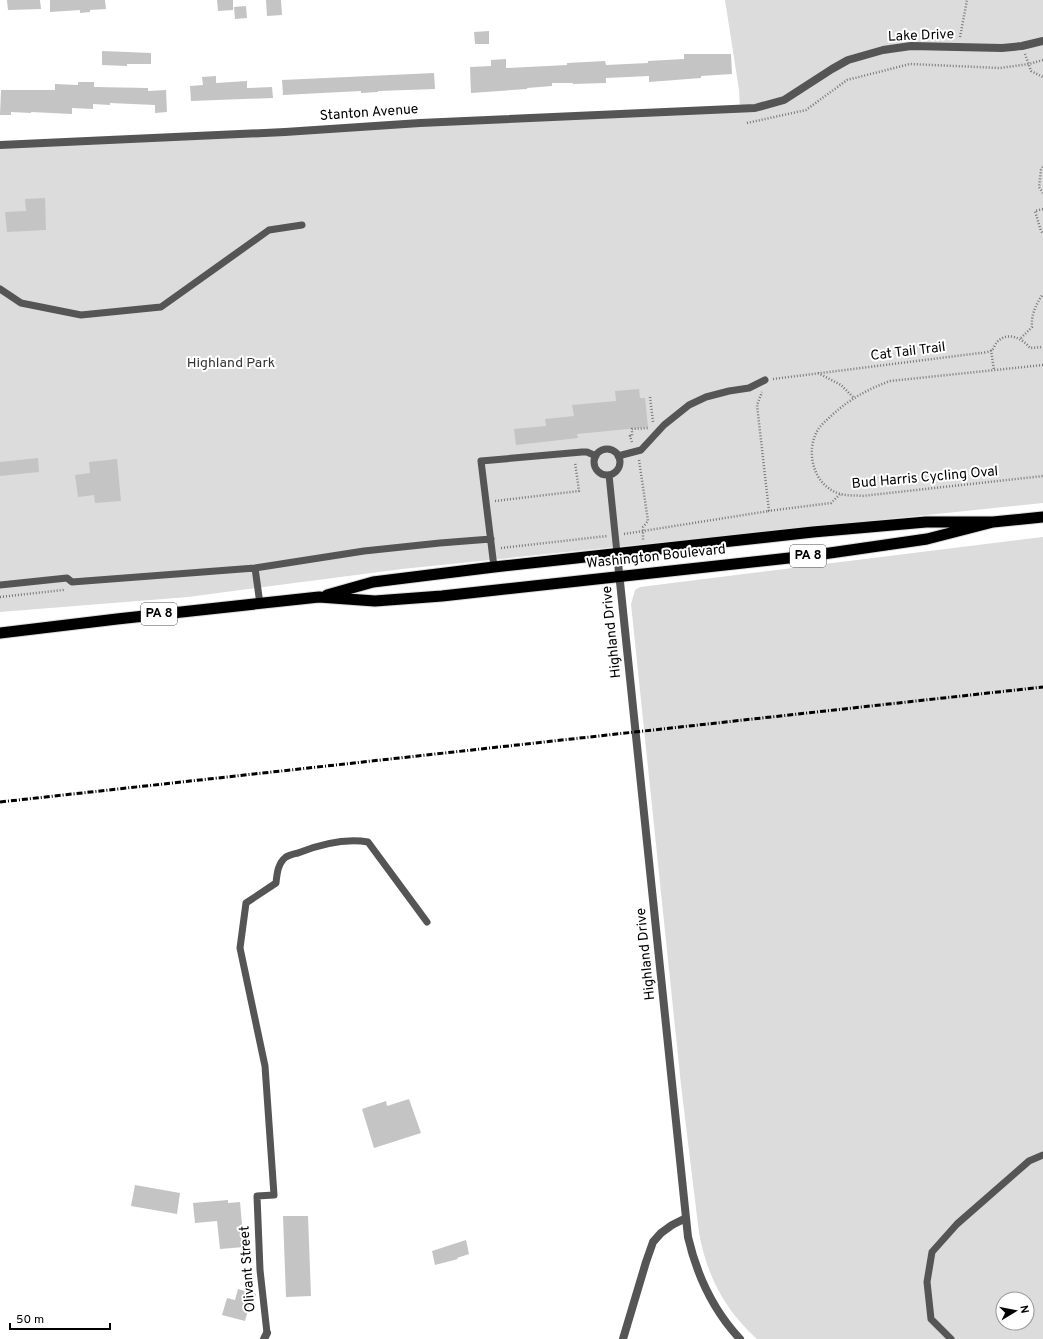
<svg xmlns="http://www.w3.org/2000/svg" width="1043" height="1339" viewBox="0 0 1043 1339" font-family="Overpass,sans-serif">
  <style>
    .green { fill: #dcdcdc; fill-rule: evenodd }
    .building { fill: #c4c4c4 }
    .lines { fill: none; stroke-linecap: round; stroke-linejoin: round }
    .trunk-casing { stroke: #dbdbdb; stroke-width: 13 }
    .path { stroke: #777; stroke-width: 2.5; stroke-dasharray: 1 2; stroke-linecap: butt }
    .service { stroke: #555; stroke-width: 7 }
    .minor { stroke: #555; stroke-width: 8 }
    .tertiary { stroke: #555; stroke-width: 8 }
    .trunk { stroke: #000; stroke-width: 11 }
    .rail { stroke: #000; stroke-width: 3; stroke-dasharray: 6 2 1 2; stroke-linecap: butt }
    .labels { text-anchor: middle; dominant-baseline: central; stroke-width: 4; stroke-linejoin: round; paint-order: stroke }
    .shield { fill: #fff; stroke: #4c4c4c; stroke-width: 1 }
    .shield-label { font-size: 13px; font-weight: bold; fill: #000 }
    .street-label { font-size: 14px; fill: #000; stroke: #fff }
    .park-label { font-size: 14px; fill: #333; stroke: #fff }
  </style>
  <rect width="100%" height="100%" fill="#fff"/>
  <path class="green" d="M725 0H1043V503L402 569 188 597 0 612V145L740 108 739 90Z
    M1043 537V1339H757C724 1309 707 1276 699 1233L681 1085 631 604 635 590 640 587ZM1003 1299H1027V1323H1003Z"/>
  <path class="building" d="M7 0H40L41 9 8 10Z
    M50 0H105L106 9 90 10V12L80 13V10L50 12Z
    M217 0H233V10L218 11Z
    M266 0H281L282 15 267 16Z
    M246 6 247 18 235 19 234 7Z
    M489 31V44H475L474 32Z
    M102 51 151 53V64H127V66L102 65Z
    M684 54H731L732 74 701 76V78L649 82V76L606 78V83L573 84V83H552V86L527 88V89L471 93 470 67 491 66V60L506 59V68L567 65V63L605 61 606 65 648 63V61L684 59Z
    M434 73 435 89 378 91V92L361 93V91L283 95 282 80Z
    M216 76V83L247 81V88L272 87 273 98 191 101 190 86 203 85 202 77Z
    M78 82H94V87L148 88V91L166 90 167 112 155 113V105L110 103V105L93 104V109L72 108V114L31 112V113L11 112V115H0L1 90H55V84L78 85Z
    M45 198 46 230 7 232 5 212 26 211 25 199Z
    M639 389 640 398H645L648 427 577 434 578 438 516 445 514 429 546 426 545 419 574 416 572 405 616 401 615 391Z
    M38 458 39 472 0 476V462Z
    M117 459 121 501 95 503 94 495 78 497 75 475 90 473 89 462Z
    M409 1099 421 1133 374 1148 362 1109 386 1101 387 1106Z
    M135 1185 180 1193 177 1214 131 1206Z
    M228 1200V1203L240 1202 244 1247 220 1249 217 1221 195 1223 193 1203Z
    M283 1216H308L311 1296 286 1297Z
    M466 1240 469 1254 457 1258 458 1259 435 1265 432 1251Z
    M238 1289 256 1294 253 1305 250 1303 245 1321 222 1315 227 1298 235 1300Z"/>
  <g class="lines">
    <g class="trunk-casing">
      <path id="trunk" d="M327 595 373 582 494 567 813 532 926 522H993L1043 517
        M0 633 117 619 319 597 375 601 442 596 816 555 927 539 993 522"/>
    </g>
    <path class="path" d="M960 37 967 0
      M1025 54 1031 71 1043 77
      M747 123 806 110 847 80 910 64 1000 68 1029 64 1043 60
      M1043 167 1041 170 1039 187 1043 193
      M1043 209 1035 211 1041 231 1043 234
      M1021 338 1032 327C1031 315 1036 304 1043 294
      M991 350 994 370
      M1043 365 890 381C868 389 850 399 832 415 828 419 823 423 819 428 804 450 813 487 841 494 848 496 855 495 862 496L1043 476
      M818 373 841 385 854 398
      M773 379 980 353C983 353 989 352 992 350 994 348 995 344 997 342 1008 331 1022 338 1030 348L1043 347
      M650 397 653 422
      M632 442 630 436H632V429L648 428
      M639 460 648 521 643 527V540
      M495 501 579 491 575 462
      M768 511 831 503 840 494
      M624 534 769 511 757 405 762 392
      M501 548 607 536
      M0 597 63 590 65 589"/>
    <path class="service" d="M0 289 21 303 81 315 161 307 269 230 302 225
      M594 462a13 13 0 1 1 26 0a13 13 0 1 1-26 0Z
      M618 456 641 450 664 425 689 405 706 397 729 391 749 388 765 380
      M609 475 617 553
      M494 567 481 461 582 452H587L596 456
      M255 568 260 604
      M0 585 67 578 72 582 255 568 364 551 440 543 491 539
      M267 1333 260 1270 257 1196 274 1195 265 1066 240 948 246 903 276 883C277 873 278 863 286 857 289 855 294 854 298 853 321 844 344 838 368 842L427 922
      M951 1339 931 1319 927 1282 932 1252 957 1224 1029 1161 1043 1155"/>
    <path class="minor" d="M0 145 285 132 420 123 755 108 784 100 832 69 848 60 883 50 911 46 1002 48 1022 46 1043 41
      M264 1339 267 1333"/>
    <path class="tertiary" d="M617 553 688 1237C697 1276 713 1310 740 1339
      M623 1339 646 1262 653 1242 661 1233 672 1225 686 1218"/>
    <use href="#trunk" class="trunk"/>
    <path class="rail" d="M0 802 1043 687"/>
  </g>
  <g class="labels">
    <g class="shield">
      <rect x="790" y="545" width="36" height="22" rx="3"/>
      <rect x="141" y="603" width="36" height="22" rx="3"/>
    </g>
    <g class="shield-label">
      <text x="808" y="556">PA 8</text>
      <text x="159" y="614">PA 8</text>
    </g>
    <g class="street-label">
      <text transform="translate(921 36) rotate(-2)">Lake Drive</text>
      <text transform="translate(369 113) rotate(-4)">Stanton Avenue</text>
      <text transform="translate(908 352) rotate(-7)">Cat Tail Trail</text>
      <text transform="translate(925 478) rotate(-5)">Bud Harris Cycling Oval</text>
      <text transform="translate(656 557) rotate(-6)">Washington Boulevard</text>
      <text transform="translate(612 632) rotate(-96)">Highland Drive</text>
      <text transform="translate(646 954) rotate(-96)">Highland Drive</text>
      <text transform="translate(248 1269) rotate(-94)">Olivant Street</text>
    </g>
    <g class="park-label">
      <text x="231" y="363">Highland Park</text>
    </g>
  </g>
  <g transform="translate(1015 1311) rotate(80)"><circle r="19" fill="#ffffff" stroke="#999999"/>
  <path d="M0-3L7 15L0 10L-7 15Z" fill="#000000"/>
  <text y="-6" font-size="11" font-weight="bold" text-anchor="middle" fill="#000000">N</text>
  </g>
  <path d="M10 1323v6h100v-6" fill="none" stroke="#000000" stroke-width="2"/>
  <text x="16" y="1323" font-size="12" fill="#000000" stroke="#ffffff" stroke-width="3" paint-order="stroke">50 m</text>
</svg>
